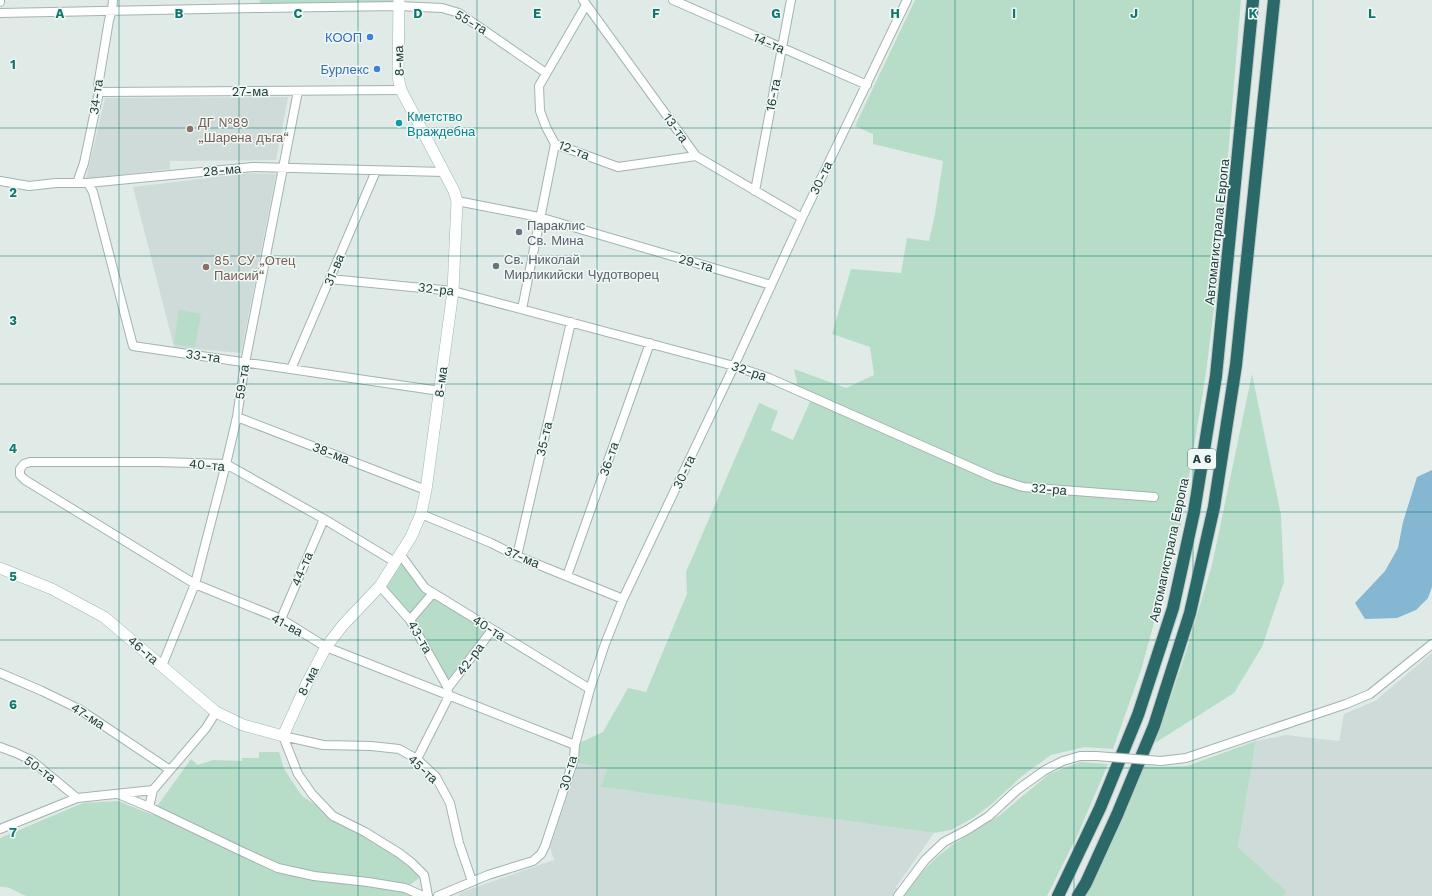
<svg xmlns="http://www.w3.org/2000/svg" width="1432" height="896" viewBox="0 0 1432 896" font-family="'Work Sans',sans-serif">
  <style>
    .built { fill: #cedbd8 }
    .green { fill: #b7ddc9 }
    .water { fill: #85b7d3 }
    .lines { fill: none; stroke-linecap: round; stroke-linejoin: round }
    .street-casing { stroke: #a3b3b0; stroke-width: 10 }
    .secondary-casing { stroke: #9eb7b3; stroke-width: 12 }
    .highway-casing { stroke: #c1c8c8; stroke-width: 14 }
    .street { stroke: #fff; stroke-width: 8 }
    .secondary { stroke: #fff; stroke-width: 11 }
    .highway { stroke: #2b6968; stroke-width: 12 }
    .street-bridge-casing { stroke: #a3b3b0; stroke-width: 10; stroke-linecap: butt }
    .street-bridge { stroke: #fff; stroke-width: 8 }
    .grid { fill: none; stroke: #0f766e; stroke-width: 1; stroke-opacity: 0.55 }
    .shop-dot { fill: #3f7fe0; stroke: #f0f8f5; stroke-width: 1.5 }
    .culture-dot { fill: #0f9aa8; stroke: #f0f8f5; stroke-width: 1.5 }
    .education-dot { fill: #8d6e63; stroke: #f0f8f5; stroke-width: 1.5 }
    .worship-dot { fill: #6b7280; stroke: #f0f8f5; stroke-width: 1.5 }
    .labels { text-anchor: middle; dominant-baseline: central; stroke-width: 3; stroke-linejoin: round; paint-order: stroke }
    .shield { fill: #f0f8f5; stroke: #5e7472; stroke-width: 1 }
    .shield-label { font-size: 12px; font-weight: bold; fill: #203c3a }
    .street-label { font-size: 13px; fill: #203c3a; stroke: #f0f8f5 }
    .shop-label { font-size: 13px; fill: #366cbe; stroke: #f0f8f5; text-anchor: end }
    .culture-label { font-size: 13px; fill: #0d838f; stroke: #f0f8f5; text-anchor: start }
    .education-label { font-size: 13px; fill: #785e54; stroke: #f0f8f5; text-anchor: start }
    .worship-label { font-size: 13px; fill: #5b616d; stroke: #f0f8f5; text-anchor: start }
    .grid-label { font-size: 13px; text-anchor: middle; font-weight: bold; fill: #0f766e; stroke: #f0f8f5; stroke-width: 3; stroke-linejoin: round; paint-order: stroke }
  </style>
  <rect width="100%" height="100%" fill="#e0ebe8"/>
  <path class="built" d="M288 97 276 160 170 161V169L86 179 105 98Z
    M250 173 276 174 241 353 174 347 133 187Z
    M1432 653V896H1284L1285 891 1238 847 1256 741 1286 735 1339 741 1344 714 1375 701Z
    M578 763 607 769 602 787 934 833 896 887 902 896H458L462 892 554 860 550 847Z"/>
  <path class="green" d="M260 0H399V6L260 8Z
    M915 0H1241L1218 275 1206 373 1181 525 1141 670 1113 749 1085 747 1051 755 1022 776 993 803 973 818 951 830 934 833 601 787 607 769 578 763 575 745 603 732 628 688 646 692 687 594 686 572 759 403 778 411 771 430 793 440 812 397 799 391 794 369 846 388 874 375 870 347 832 334 851 269 901 273 907 238 929 241 935 214 943 161 873 144V134L855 126Z
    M179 310 201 314 195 347 174 344Z
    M1252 374 1281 515 1284 582 1262 647 1234 693 1155 743 1185 655 1212 565Z
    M400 554 417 578 492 630 448 688 410 620 380 586Z
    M1256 741 1238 847 1286 891 1284 896H1085L1118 830 1144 766 1156 767 1187 766Z
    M259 752H279L284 769 302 796 333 816 365 832 424 875 405 888 423 896H27C16 893 13 886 0 887V838L83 803 118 801 153 815 158 805 191 759 198 765 213 760 242 761V758H259Z
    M1080 762 1108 764 1078 834 1047 896H904L922 872 937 857 952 845 1000 815 1049 774Z"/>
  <path class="water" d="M1432 470V587L1428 598 1416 610 1397 618 1365 619 1355 603 1385 571 1398 548 1403 522 1417 477Z"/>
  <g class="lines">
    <g class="street-casing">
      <path id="street" d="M583 0 696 156 802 218
        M673 0 867 85
        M0 2V0
        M586 5 539 86 540 111 546 127 555 144 618 167 696 156
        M0 13 260 8 399 6 442 8 459 13 546 73
        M99 92 401 90
        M0 181 29 186 56 183H88L253 167 444 172
        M77 183 84 163 99 92 98 86 109 20 112 10 113 0
        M88 183 93 192 133 346 440 391
        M755 191 791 0
        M457 201 539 217 771 285
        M330 279 453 291 734 366 769 378 812 397 995 478 1023 487 1154 497
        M522 309 555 144
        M291 369 376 171
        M237 417 426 490
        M421 514 491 543 517 556 623 599
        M400 554 425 588 590 689
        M517 556 571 322
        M395 562 324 519 226 464 159 462H30L24 464 20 469V475L25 480 195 584 281 619 326 647 575 745
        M567 576 650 343
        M380 586 410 620 448 688 447 700 417 759
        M281 619 324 519
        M410 620 433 593
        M162 666 195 584 226 464 237 417 245 363 298 91
        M0 673 42 691 79 709 170 770
        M448 688 492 630
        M283 736 323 745 371 746 399 749 417 759 436 777 450 803 459 843 472 881
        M283 736 298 774 312 794 333 816 365 832 399 853 412 863 424 875 428 896
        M0 747 16 753 31 760 77 798
        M1161 761 1186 758 1346 704 1370 694 1432 644
        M118 794 149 807 243 852 278 868 314 876 368 882 405 888 423 896
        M149 807 153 790
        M0 829 77 798 153 790 206 728 216 712
        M438 896 488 875 533 861 541 854 545 846 574 759 575 745 590 689 605 644 623 599 734 366 802 218 907 0
        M898 896 925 860 944 842 967 830 989 816 1017 790 1045 770 1063 761 1080 756H1096"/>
    </g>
    <g class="secondary-casing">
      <path id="secondary" d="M0 568 52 589 104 617 216 712 243 725 283 736 307 683 326 647 343 625 380 586 411 537 421 514 426 490 453 291 457 201 454 191 401 90 398 77 399 0"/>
    </g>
    <g class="highway-casing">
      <path id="highway" d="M1058 896 1100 808 1138 715 1173 608 1194 512 1216 376 1253 0
        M1078 896 1086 883 1117 815 1154 726 1190 613 1214 507 1236 365 1274 0"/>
    </g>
    <use href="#street" class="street"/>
    <use href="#secondary" class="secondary"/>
    <use href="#highway" class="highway"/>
    <g class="street-bridge-casing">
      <path id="street-bridge" d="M1096 756 1161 761"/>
    </g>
    <use href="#street-bridge" class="street-bridge"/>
  </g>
  <path class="grid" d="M119 0V896M239 0V896M358 0V896M477 0V896M597 0V896M716 0V896M835 0V896M955 0V896M1074 0V896M1193 0V896M1313 0V896M0 128H1432M0 256H1432M0 384H1432M0 512H1432M0 640H1432M0 768H1432"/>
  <g class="shop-dot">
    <circle cx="370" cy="37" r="4"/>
    <circle cx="377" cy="69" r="4"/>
  </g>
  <circle class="culture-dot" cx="399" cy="123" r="4"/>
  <g class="education-dot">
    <circle cx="190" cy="129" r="4"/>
    <circle cx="206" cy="267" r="4"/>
  </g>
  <g class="worship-dot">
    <circle cx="519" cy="232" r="4"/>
    <circle cx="496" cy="266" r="4"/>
  </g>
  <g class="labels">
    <rect class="shield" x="1188" y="449" width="28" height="20" rx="3"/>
    <g class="shield-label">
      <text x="1202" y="459">A 6</text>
    </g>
    <g class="street-label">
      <text transform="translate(471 22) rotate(31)">55-та</text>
      <text transform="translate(769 43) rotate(24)">14-та</text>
      <text transform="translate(399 61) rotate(-91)">8-ма</text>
      <text x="250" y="91">27-ма</text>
      <text transform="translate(773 95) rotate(-79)">16-та</text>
      <text transform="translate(96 97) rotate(-82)">34-та</text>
      <text transform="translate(676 128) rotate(54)">13-та</text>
      <text transform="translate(574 150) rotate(22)">12-та</text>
      <text transform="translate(222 170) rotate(-5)">28-ма</text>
      <text transform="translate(821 178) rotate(-64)">30-та</text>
      <text transform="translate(1217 232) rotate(-84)">Автомагистрала Европа</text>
      <text transform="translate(696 263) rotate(16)">29-та</text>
      <text transform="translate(334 270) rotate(-67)">31-ва</text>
      <text transform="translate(436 289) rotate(7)">32-ра</text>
      <text transform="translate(203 356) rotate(8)">33-та</text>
      <text transform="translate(749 371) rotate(19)">32-ра</text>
      <text transform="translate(242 382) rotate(-81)">59-та</text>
      <text transform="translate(441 382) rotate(-82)">8-ма</text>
      <text transform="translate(544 439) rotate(-77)">35-та</text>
      <text transform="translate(331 453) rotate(21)">38-ма</text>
      <text transform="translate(609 459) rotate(-71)">36-та</text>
      <text transform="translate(207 465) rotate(5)">40-та</text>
      <text transform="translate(684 472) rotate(-65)">30-та</text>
      <text transform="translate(1049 489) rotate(5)">32-ра</text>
      <text transform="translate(1169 550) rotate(-78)">Автомагистрала Европа</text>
      <text transform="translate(522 557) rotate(23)">37-ма</text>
      <text transform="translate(302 569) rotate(-67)">44-та</text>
      <text transform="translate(287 625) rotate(28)">41-ва</text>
      <text transform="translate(489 628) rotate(32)">40-та</text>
      <text transform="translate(420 637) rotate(60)">43-та</text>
      <text transform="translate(143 650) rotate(41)">46-та</text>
      <text transform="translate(470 659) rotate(-53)">42-ра</text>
      <text transform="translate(308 681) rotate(-64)">8-ма</text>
      <text transform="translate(88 716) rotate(32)">47-ма</text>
      <text transform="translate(40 769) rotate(36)">50-та</text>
      <text transform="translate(423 769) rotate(43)">45-та</text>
      <text transform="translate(568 773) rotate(-74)">30-та</text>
    </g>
    <g class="shop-label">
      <text x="362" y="37">КООП</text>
      <text x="369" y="69">Бурлекс</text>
    </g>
    <g class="culture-label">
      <text x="407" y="116">Кметство<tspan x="407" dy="15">Враждебна</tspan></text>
    </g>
    <g class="education-label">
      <text x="198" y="122">ДГ №89<tspan x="198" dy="15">„Шарена дъга“</tspan></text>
      <text x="214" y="260">85. СУ „Отец<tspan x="214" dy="15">Паисий“</tspan></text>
    </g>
    <g class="worship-label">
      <text x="527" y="225">Параклис<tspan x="527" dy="15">Св. Мина</tspan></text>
      <text x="504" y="259">Св. Николай<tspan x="504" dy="15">Мирликийски Чудотворец</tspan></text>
    </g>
  </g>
  <g class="grid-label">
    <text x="60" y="18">A</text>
    <text x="179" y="18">B</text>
    <text x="298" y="18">C</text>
    <text x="418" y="18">D</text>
    <text x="537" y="18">E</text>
    <text x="656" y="18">F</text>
    <text x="776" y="18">G</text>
    <text x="895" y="18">H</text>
    <text x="1014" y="18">I</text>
    <text x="1134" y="18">J</text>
    <text x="1253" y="18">K</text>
    <text x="1372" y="18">L</text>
    <text x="13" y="69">1</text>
    <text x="13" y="197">2</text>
    <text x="13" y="325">3</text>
    <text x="13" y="453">4</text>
    <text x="13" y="581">5</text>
    <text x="13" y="709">6</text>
    <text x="13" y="837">7</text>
  </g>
</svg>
